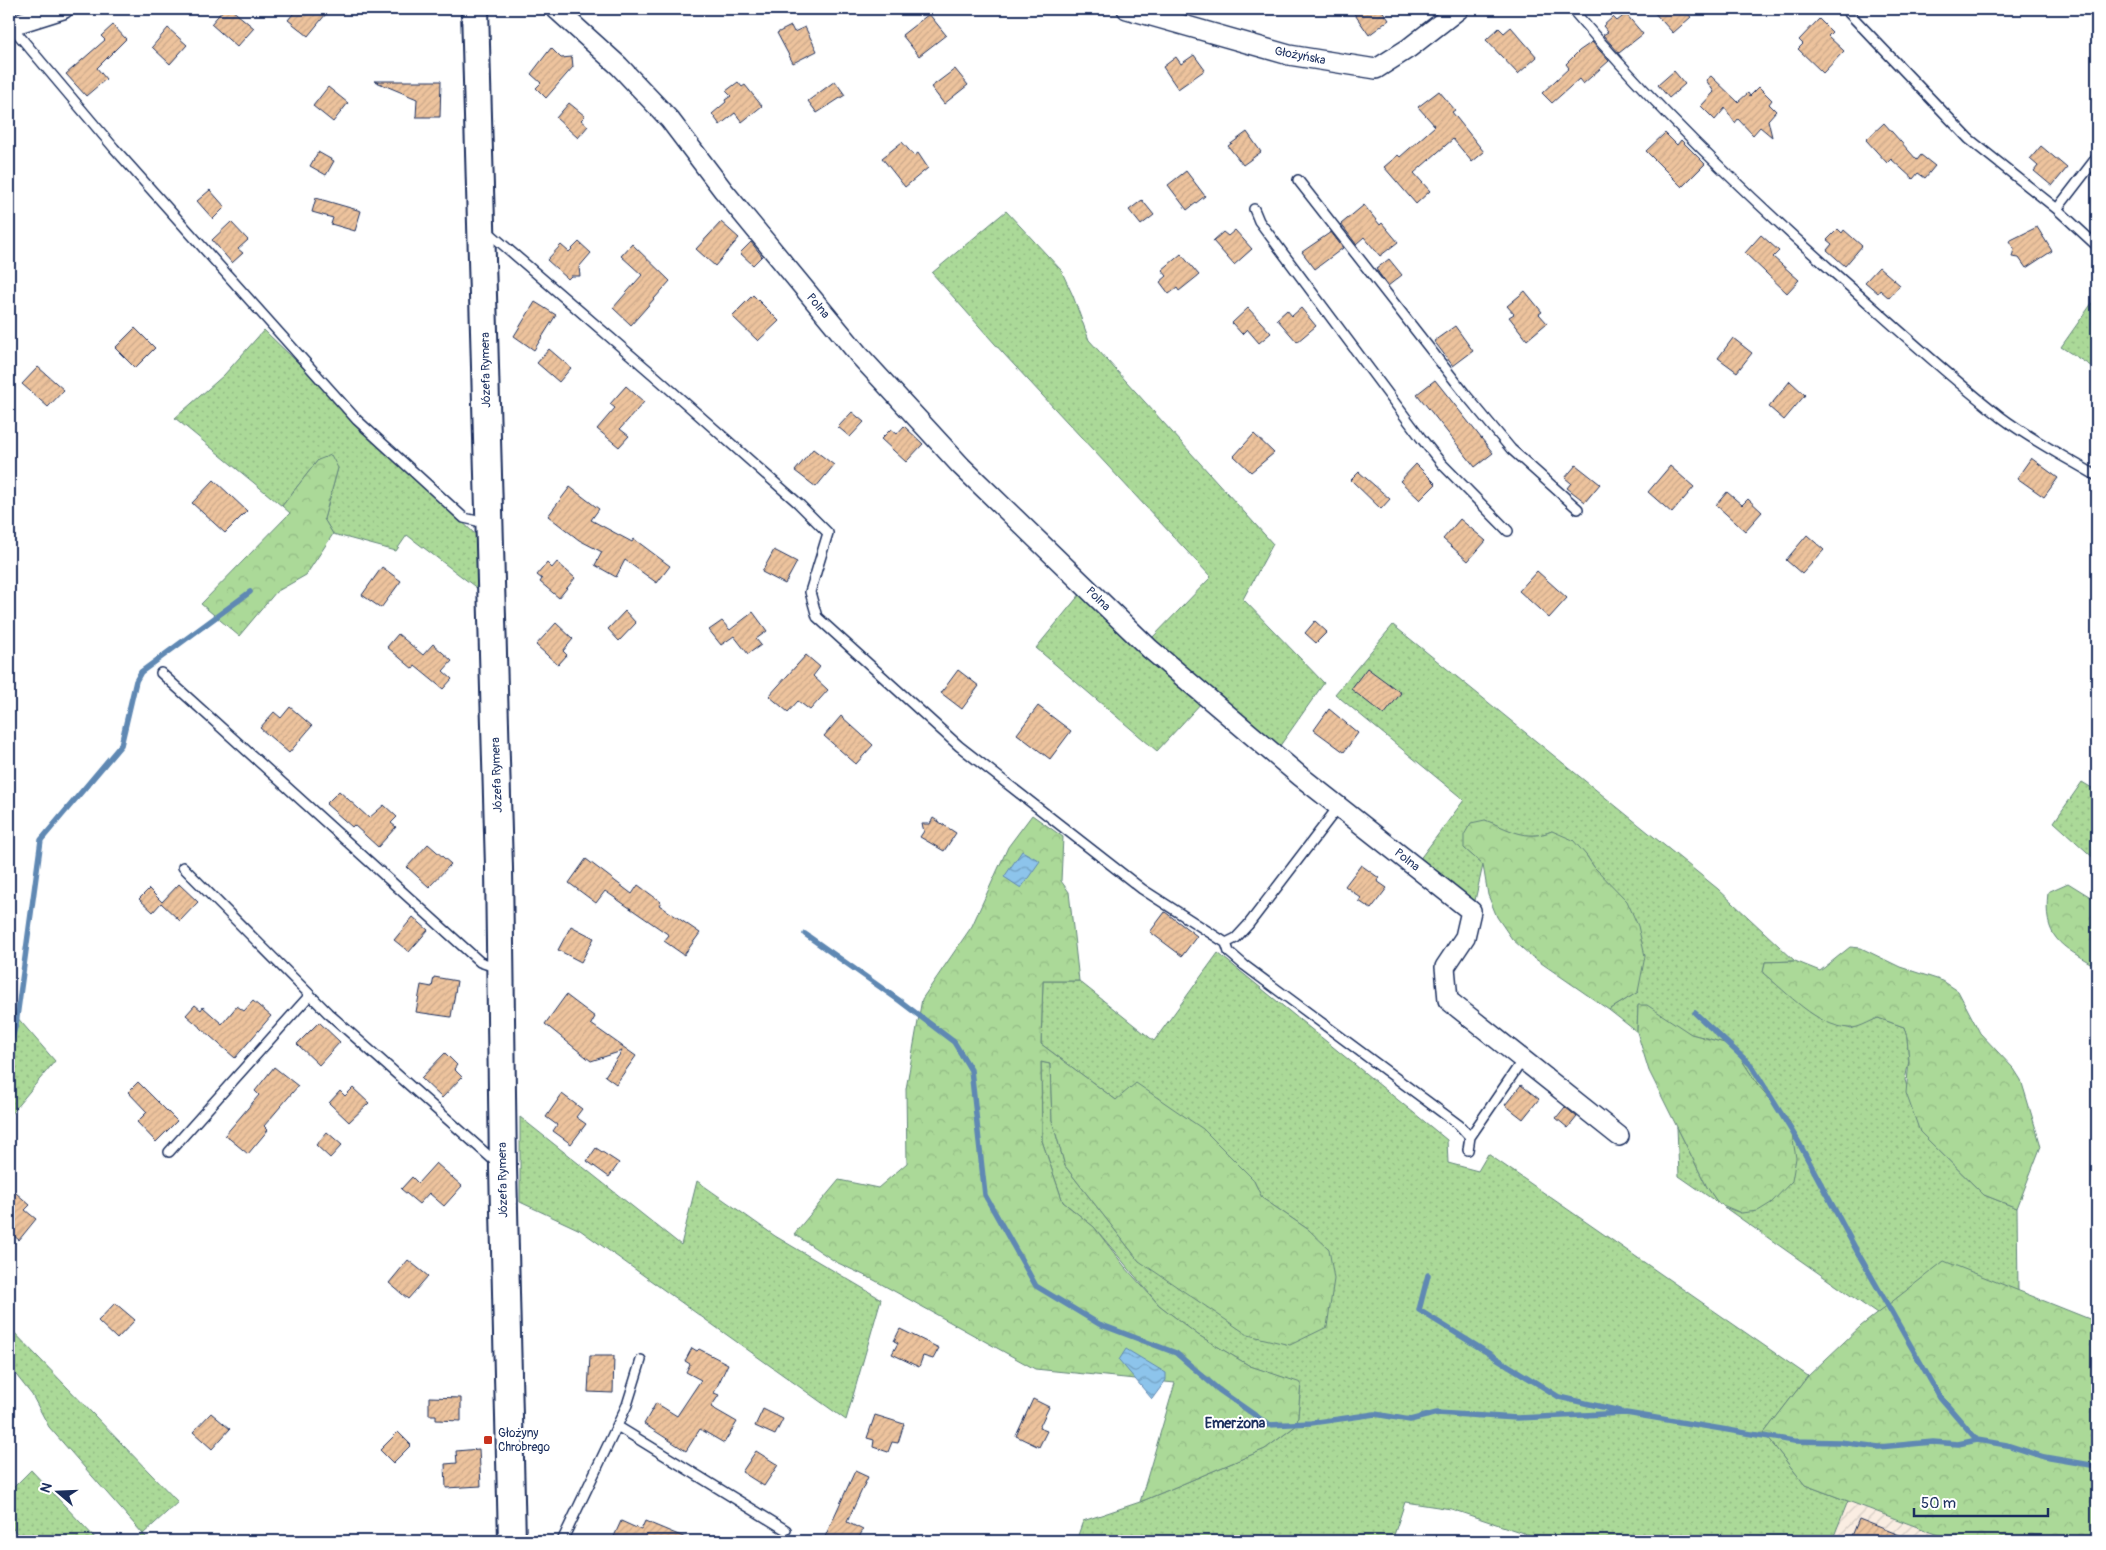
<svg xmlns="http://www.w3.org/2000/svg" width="2106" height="1550" viewBox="0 0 2106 1550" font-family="Pangolin,sans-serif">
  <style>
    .industrial { fill: url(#industrial-furrows) }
    .grass { fill: url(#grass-dots); stroke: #63847b }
    .forest { fill: url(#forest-crowns); stroke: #63847b }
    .water { fill: url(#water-waves); stroke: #5f88b3 }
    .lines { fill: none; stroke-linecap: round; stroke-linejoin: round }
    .stream { stroke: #5f88b3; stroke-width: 5.5 }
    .building { fill: url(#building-hatch); stroke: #1b2f5e }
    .lane-casing { stroke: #1b2f5e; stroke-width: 12 }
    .street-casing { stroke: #1b2f5e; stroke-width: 22 }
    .secondary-casing { stroke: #1b2f5e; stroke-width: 30 }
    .lane { stroke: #fff; stroke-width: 9 }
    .street { stroke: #fff; stroke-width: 19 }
    .secondary { stroke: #fff; stroke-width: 26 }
    .poi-dot { fill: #c8321e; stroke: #fff; stroke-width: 2 }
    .labels { text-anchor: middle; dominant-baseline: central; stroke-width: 4; stroke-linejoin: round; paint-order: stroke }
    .street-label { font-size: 12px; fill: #1b2f5e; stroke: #fff }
    .poi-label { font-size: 12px; fill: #1b2f5e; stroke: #fff; text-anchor: start }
    .neighbourhood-label { font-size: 14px; font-weight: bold; fill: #1b2f5e; stroke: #fff }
  </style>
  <defs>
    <pattern id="industrial-furrows" width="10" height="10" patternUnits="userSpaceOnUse" patternTransform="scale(1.25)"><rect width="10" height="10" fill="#faede2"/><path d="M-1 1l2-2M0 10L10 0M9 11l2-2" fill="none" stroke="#d6ccc4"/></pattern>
    <pattern id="grass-dots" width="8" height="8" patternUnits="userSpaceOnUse" patternTransform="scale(1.25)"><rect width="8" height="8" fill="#abd998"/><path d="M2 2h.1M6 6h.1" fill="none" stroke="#93bb85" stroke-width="1.8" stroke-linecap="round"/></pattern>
    <pattern id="forest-crowns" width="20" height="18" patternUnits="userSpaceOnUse" patternTransform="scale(1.25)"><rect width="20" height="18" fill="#abd998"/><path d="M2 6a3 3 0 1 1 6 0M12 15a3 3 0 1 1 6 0" fill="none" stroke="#93bb85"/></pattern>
    <pattern id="water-waves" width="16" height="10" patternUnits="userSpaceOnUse" patternTransform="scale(1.25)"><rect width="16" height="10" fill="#8dc4eb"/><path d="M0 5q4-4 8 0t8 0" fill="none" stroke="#72a0c2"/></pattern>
    <pattern id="building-hatch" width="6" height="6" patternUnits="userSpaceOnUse" patternTransform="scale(1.25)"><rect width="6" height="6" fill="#edc39d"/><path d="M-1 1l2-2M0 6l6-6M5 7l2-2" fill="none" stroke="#cba88a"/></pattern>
  </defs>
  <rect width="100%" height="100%" fill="#fff"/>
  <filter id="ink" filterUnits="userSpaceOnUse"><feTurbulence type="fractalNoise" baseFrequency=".02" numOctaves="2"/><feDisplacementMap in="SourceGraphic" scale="10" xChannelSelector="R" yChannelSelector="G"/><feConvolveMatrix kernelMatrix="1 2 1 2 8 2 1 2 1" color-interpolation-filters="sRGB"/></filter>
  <g filter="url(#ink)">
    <path class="industrial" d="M1848 1501 1955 1541H1832Z"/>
    <path class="grass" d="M1006 211 1061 270 1073 296 1089 340 1273 544 1243 599 1324 683 1277 750 1151 639 1211 577 1003 353 932 273Z
      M2097 296V370L2061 347Z
      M264 330 479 538 478 589 407 535 396 551 333 534 324 519 338 468 318 460 282 506 175 418 224 375Z
      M1081 593 1203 701 1157 751 1036 648Z
      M1393 625 1718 889 1795 961 1765 962 1763 973 1811 1013 1851 1029 1878 1018 1904 1027 1907 1037 1909 1061 1905 1080 1920 1132 1984 1195 2017 1208 2018 1291 1944 1262 1877 1314 1724 1207 1741 1213 1758 1085 1732 1045 1691 1034 1638 1006 1637 1032 1609 1010 1638 992 1609 884 1594 867 1586 855 1552 831C1526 842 1509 830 1485 820L1464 848 1483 865 1474 905 1419 860 1464 800 1335 694Z
      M2082 782 2097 791V861L2054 822Z
      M1218 953 1447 1140 1448 1163 1478 1171 1488 1154 1808 1376 1764 1433 1805 1485 1848 1501 1832 1541H1547L1451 1509 1405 1502 1392 1541H1076L1083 1521 1140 1502 1265 1449 1297 1425 1301 1384 1250 1366 1198 1335 1159 1305 1094 1227 1063 1202 1042 1141 1041 1062 1050 1064 1052 1120 1065 1166 1139 1261 1309 1230 1262 1198 1253 1179 1116 1100 1041 1044 1043 981H1079L1154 1041Z
      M9 1008 55 1061 9 1116Z
      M520 1117 681 1245 697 1181 775 1236 881 1299 846 1420 580 1230 520 1202Z
      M1677 1127 1707 1187 1718 1203 1679 1176Z
      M9 1327 178 1502 143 1534 150 1541H134L143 1534 49 1427 32 1395 9 1366Z
      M31 1470 98 1541H23L9 1524V1492Z"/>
    <path class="forest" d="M331 455 338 468 324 519 333 534 306 575 276 592 239 636 201 604 290 513 282 506 318 460Z
      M1032 815 1063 837 1061 881 1069 892 1079 981H1043L1041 1044 1116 1100 1136 1083 1203 1129 1253 1179 1262 1198 1309 1230 1329 1249 1334 1279 1327 1327 1290 1345 1248 1335 1139 1261 1065 1166 1052 1120 1050 1064 1041 1062 1042 1141 1063 1202 1094 1227 1125 1267 1159 1305 1198 1335 1250 1366 1301 1383 1297 1425 1265 1449 1140 1502 1175 1383 1035 1369 874 1280 836 1262 794 1234 839 1180 878 1188 907 1163 906 1089 922 999 972 926 1008 847Z
      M1485 820C1509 829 1526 842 1552 831L1573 840 1586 855 1594 867 1627 901 1638 926 1645 956 1638 992 1609 1010 1531 956 1512 939 1497 917 1488 895 1483 865 1464 848V835L1471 823Z
      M2068 883 2097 901V967C2060 945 2043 939 2048 892Z
      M1850 947 1861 948 1900 967 1943 981 1958 991 1980 1033 2014 1069 2021 1080 2041 1146 2017 1208 1984 1195 1920 1132 1906 1093 1909 1061 1907 1037 1904 1027 1878 1018C1870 1021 1858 1029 1849 1028 1816 1026 1788 993 1763 973L1765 962 1795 961 1820 971Z
      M1638 1005H1647L1691 1034 1732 1045 1758 1085 1790 1122 1796 1158 1792 1181 1771 1203 1758 1211 1741 1213 1718 1203 1707 1187 1649 1071 1637 1032Z
      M1944 1261 2097 1322V1541H1955L1805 1485 1764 1433 1808 1376 1861 1326Z"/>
    <path class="water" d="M1022 851 1040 861 1021 888 1004 877Z
      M1126 1349 1166 1373V1380L1152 1399 1119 1360Z"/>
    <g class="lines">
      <path class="stream" d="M805 934 900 1001 954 1042 971 1070 985 1195 1036 1286 1099 1324 1176 1353 1219 1390 1269 1425 1311 1423 1375 1414 1410 1420 1437 1413 1517 1418 1626 1413 1794 1441 1840 1442 1879 1447 1933 1442 1958 1444 1977 1440 2007 1445 2044 1457 2097 1466
        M1695 1013 1751 1065 1798 1141 1859 1255 1940 1397 1977 1440
        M9 1048 16 1024 41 840 121 745 136 681 141 672 250 592
        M1428 1275 1419 1310 1559 1397 1620 1411"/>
    </g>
    <path class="building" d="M224 9H231L254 28 237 47 211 24Z
      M297 9H330L308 36 288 20Z
      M1351 9H1381L1389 20 1369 35Z
      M1651 9H1682L1691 17 1673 33Z
      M929 14 946 35 919 56 902 35Z
      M1626 14 1643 34 1619 53 1603 35 1608 32 1603 26 1613 17 1617 21Z
      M1819 19 1832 32 1828 36 1844 51 1823 73 1798 49 1803 44 1799 40Z
      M113 25 126 39 97 68 106 79 86 96 66 74 105 40 101 36Z
      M791 26 794 32 805 27 817 51 793 63 777 33Z
      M1511 27 1537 57 1518 74 1486 40 1499 28 1504 33Z
      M168 28 187 45 170 64 152 47Z
      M1592 42 1609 61 1583 84 1579 79 1552 103 1542 93 1569 68 1566 64 1579 51Z
      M551 48 561 58 572 57 573 67 546 98 536 88 541 83 531 74Z
      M1194 55 1205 70 1178 89 1163 67 1176 57 1181 64Z
      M955 69 968 85 944 104 931 87Z
      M1674 71 1685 84 1669 98 1658 85Z
      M1711 76 1738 102 1748 93 1750 96 1759 87 1772 100 1769 104 1776 111 1768 120 1772 137 1760 127 1753 135 1738 119 1735 123 1725 108 1715 120 1701 106 1714 92 1706 80Z
      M374 81H441L440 117H416L417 99Z
      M835 81 845 95 817 113 808 101Z
      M738 82 742 87 745 85 762 106 742 122 735 113 720 125 712 114 726 102 725 100 731 96 726 91Z
      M328 87 348 103 333 122 313 106Z
      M1439 91 1455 110 1452 112 1484 152 1472 162 1453 139 1414 173 1430 191 1416 204 1384 167 1398 155 1400 157 1435 126 1418 107Z
      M569 103 585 116 581 120 588 126 578 138 556 118Z
      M1884 123 1917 160 1921 155 1935 166 1925 178 1918 173 1913 179 1891 159 1887 163 1866 140Z
      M1247 132 1261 152 1243 165 1228 146Z
      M1665 133 1677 145 1681 140 1705 164 1682 187 1646 151Z
      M902 142 914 156 918 153 928 168 905 187 882 158Z
      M2041 146 2067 168 2052 186 2034 171 2038 166 2030 159Z
      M318 152 334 161 326 175 310 166Z
      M1186 171 1205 196 1187 210 1168 185Z
      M210 190 225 207 213 219 197 201Z
      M316 198 361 211 355 231 331 224 333 218 312 212Z
      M1142 200 1154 215 1141 225 1129 210Z
      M1364 205 1380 225 1382 223 1398 242 1380 256 1364 237 1356 244 1341 224Z
      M231 222 248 240 238 249 243 253 232 263 212 240Z
      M721 222 739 238 715 266 696 249Z
      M2037 227 2052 251 2026 268 2019 258 2012 257 2014 249 2009 241Z
      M1838 229 1842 233 1844 230 1862 246 1845 266 1827 250 1832 244 1827 240Z
      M1235 230 1252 249 1234 265 1213 241 1223 232 1228 236Z
      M1331 232 1343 248 1315 269 1302 252Z
      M1761 235 1779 251 1773 257 1799 280 1787 293 1745 253Z
      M579 242 591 253 579 267 580 276H571L568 279 547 260 561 245 569 252Z
      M751 242 762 256 753 265 740 253Z
      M632 244 670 281 631 325 613 308 642 275 621 256Z
      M1181 254 1199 275 1179 291 1177 288 1169 294 1160 282 1167 276 1162 270Z
      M1389 259 1402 275 1388 286 1376 269Z
      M1879 267 1900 285 1889 298 1880 290 1878 293 1865 282Z
      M1525 291 1542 312 1539 314 1547 323 1527 340 1509 317 1514 314 1507 306Z
      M753 295 779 321 758 341 732 316Z
      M535 302 556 315 534 350 514 336Z
      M1248 308 1271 333 1259 343 1247 329 1242 334 1232 323Z
      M1301 308 1316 326 1297 342 1277 319 1287 310 1292 316Z
      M1455 326 1473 351 1453 366 1434 341Z
      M135 328 155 348 135 368 115 348Z
      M1733 338 1752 353 1737 372 1718 358Z
      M549 349 571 368 559 382 537 363Z
      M38 367 64 390 48 407 22 384Z
      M1435 380 1493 453 1475 467 1417 394Z
      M1790 381 1805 395 1784 420 1769 407Z
      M626 386 644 402 620 429 629 436 619 447 597 429 615 408 610 404Z
      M852 412 864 422 850 437 838 427Z
      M904 426 923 444 906 462 881 439 891 429 897 434Z
      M1254 434 1274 453 1251 472 1234 456Z
      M813 449 834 465 816 487 795 471Z
      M2031 458 2058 478 2044 497 2017 478Z
      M1416 464 1436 484 1420 500 1400 481Z
      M1576 465 1600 484 1585 502 1567 488 1571 483 1565 478Z
      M1670 466 1694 487 1672 513 1648 492Z
      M1359 472 1390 499 1381 509 1351 480Z
      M214 480 247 511 225 533 192 503Z
      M570 487 599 509 591 520 632 542 634 539 670 566 657 583 625 560 616 577 595 565 602 552 579 540 548 516Z
      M1727 492 1742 505 1748 499 1762 512 1745 531 1716 505Z
      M1460 519 1486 541 1468 561 1443 539Z
      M1807 535 1824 550 1802 574 1786 560Z
      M774 550 797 562 785 584 762 572Z
      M557 562 575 578 559 598 540 582 542 579 537 575 547 563 552 568Z
      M382 567 401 581 381 608 362 595Z
      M1537 571 1567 598 1549 618 1519 591Z
      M625 611 636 623 619 641 608 629Z
      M753 612 767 631 756 639 761 645 748 654 734 636 721 645 709 630 722 621 730 630Z
      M1315 621 1327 632 1316 643 1305 633Z
      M556 623 573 639 563 651 567 655 558 665 536 645Z
      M398 634 423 655 433 644 452 661 443 671 452 679 443 689 415 666 413 669 387 647Z
      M806 655 820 667 813 676 828 690 810 710 798 701 788 712 769 696Z
      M1367 668 1401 693 1384 715 1351 689Z
      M958 670 979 686 962 709 941 693Z
      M1038 706 1071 731 1050 759 1017 734Z
      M290 707 312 726 289 753 260 728 274 712 281 718Z
      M1329 709 1358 733 1344 752 1314 730Z
      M841 716 873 745 856 764 824 736Z
      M339 791 369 818 384 805 397 817 391 823 396 827 378 847 354 825 352 827 326 804Z
      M933 818 956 833 944 851 920 837 924 831 922 824H930Z
      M428 844 451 864 429 887 407 867Z
      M586 859 632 894 638 885 661 902 659 905 700 933 684 955 664 941 669 935 605 891 596 903 569 883Z
      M1361 865 1379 878 1377 881 1387 888 1371 909 1359 901 1361 898 1345 886Z
      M179 884 198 902 180 921 161 903 153 912 139 899 149 889 162 902Z
      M1165 912 1197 936 1182 956 1150 932Z
      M413 917 428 930 409 952 394 940Z
      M571 926 594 938 581 962 558 950Z
      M434 977 457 981 451 1017 416 1012 421 985 432 987Z
      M566 995 595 1017 591 1024 636 1056 616 1084 605 1076 622 1051 591 1061 545 1024Z
      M253 1001 271 1016 235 1058 186 1015 195 1005 201 1010 203 1007 222 1024 237 1006 244 1011Z
      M319 1022 340 1042 319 1065 297 1044Z
      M445 1053 457 1065 454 1069 462 1077 442 1098 421 1078Z
      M274 1067 298 1086 264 1126 268 1130 248 1154 225 1135 259 1095 255 1091Z
      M138 1082 177 1121 156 1142 137 1122 147 1112 128 1092Z
      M1521 1085 1539 1099 1523 1119 1505 1105Z
      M353 1088 369 1103 349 1122 329 1103 340 1091 345 1096Z
      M562 1094 582 1109 576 1117 586 1124 571 1144 553 1131 557 1125 546 1117Z
      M1565 1107 1577 1117 1568 1128 1556 1118Z
      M327 1132 342 1145 330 1158 316 1145Z
      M596 1148 619 1163 609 1177 587 1161Z
      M436 1163 462 1186 444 1206 429 1193 419 1204 401 1189 412 1177 418 1183Z
      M9 1187 30 1205 25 1210 36 1219 19 1240 9 1232Z
      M408 1260 428 1276 408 1299 389 1283Z
      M115 1303 135 1320 117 1339 98 1321Z
      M900 1329 939 1348 933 1359 923 1356 919 1367 892 1354 898 1343 894 1341Z
      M692 1348 697 1351 699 1349 728 1364 714 1393 719 1395 711 1407 737 1422 724 1443 700 1429 686 1451 644 1424 656 1403 677 1416 701 1380 686 1372 690 1364 685 1361Z
      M590 1356H614L613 1393 588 1392Z
      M429 1397 461 1398V1421L436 1420V1415H429Z
      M1033 1399 1049 1407 1039 1428 1047 1431 1039 1447 1016 1436Z
      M763 1409 783 1419 775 1435 755 1426Z
      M211 1413 230 1429 212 1449 193 1432Z
      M875 1415 904 1424 898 1443 892 1442 888 1452 873 1447 874 1440 867 1438Z
      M398 1432 411 1445 393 1463 380 1450Z
      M479 1449 481 1486 446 1488 445 1464 457 1463 456 1451Z
      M756 1451 778 1465 764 1486 742 1472Z
      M855 1471 868 1477 847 1522 863 1530 857 1541H823Z
      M1859 1519 1912 1540V1541H1850Z
      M621 1521 641 1530 645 1521 693 1541H612Z"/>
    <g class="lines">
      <g class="lane-casing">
        <path id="lane" d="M1572 9C1651 103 1740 189 1832 271 1888 320 1942 371 2001 417 2030 439 2065 457 2097 476
          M1845 9 1969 139 2057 209 2097 246
          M11 26 114 148 357 420 464 518 486 523
          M1298 180 1466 395 1511 449 1578 509
          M1254 209 1259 221 1421 438 1442 464 1508 531
          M2057 209 2097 157
          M486 230 656 377 798 503 828 533 810 592 817 617 959 746 1142 889 1226 943 1236 938 1248 925 1339 806
          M161 673 480 962 498 968
          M183 867 328 1013 499 1165
          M1226 943 1229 952 1244 965 1459 1125 1470 1137 1468 1150
          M1470 1137 1522 1061
          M169 1152 310 995
          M617 1426 786 1530
          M562 1541 627 1405 641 1360"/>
      </g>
      <g class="street-casing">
        <path id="street" d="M556 9 619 66 670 120 723 190 859 355 961 466 1150 649 1300 776 1471 911 1465 937 1445 967 1448 1000 1619 1136
          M1127 9 1289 55 1376 69 1409 48 1459 9
          M9 26 63 9"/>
      </g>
      <g class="secondary-casing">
        <path id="secondary" d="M475 9 499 868 503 1168 512 1541"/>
      </g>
      <use href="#lane" class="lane"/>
      <use href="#street" class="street"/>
      <use href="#secondary" class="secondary"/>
    </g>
  </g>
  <rect class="poi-dot" x="483" y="1435" width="10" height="10" rx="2.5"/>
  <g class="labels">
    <g class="street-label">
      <text transform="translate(1300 56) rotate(11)">Głożyńska</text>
      <text transform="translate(818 306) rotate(50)">Polna</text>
      <text transform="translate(486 370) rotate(-91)">Józefa Rymera</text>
      <text transform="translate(1098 599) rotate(44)">Polna</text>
      <text transform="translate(497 775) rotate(-92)">Józefa Rymera</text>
      <text transform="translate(1407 860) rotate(38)">Polna</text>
      <text transform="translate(503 1180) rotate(-91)">Józefa Rymera</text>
    </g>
    <g class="poi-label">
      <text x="498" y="1433">Głożyny<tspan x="498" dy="14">Chrobrego</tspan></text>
    </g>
    <g class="neighbourhood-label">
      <text x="1235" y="1423">Emerżona</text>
    </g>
  </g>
  <rect width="2106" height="1550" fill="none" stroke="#fff" stroke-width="30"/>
  <rect x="15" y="15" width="2076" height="1520" fill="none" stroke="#1b2f5e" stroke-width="2" filter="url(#ink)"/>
  <g transform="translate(58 1492) rotate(289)" stroke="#ffffff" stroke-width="4" paint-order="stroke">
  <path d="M0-4L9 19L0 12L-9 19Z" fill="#1b2f5e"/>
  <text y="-8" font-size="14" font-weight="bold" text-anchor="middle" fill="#1b2f5e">N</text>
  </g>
  <path d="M1914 1508v8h134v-8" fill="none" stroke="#1b2f5e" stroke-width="2.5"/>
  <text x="1921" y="1508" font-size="15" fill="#1b2f5e" stroke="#ffffff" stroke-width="4" paint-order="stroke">50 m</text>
</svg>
